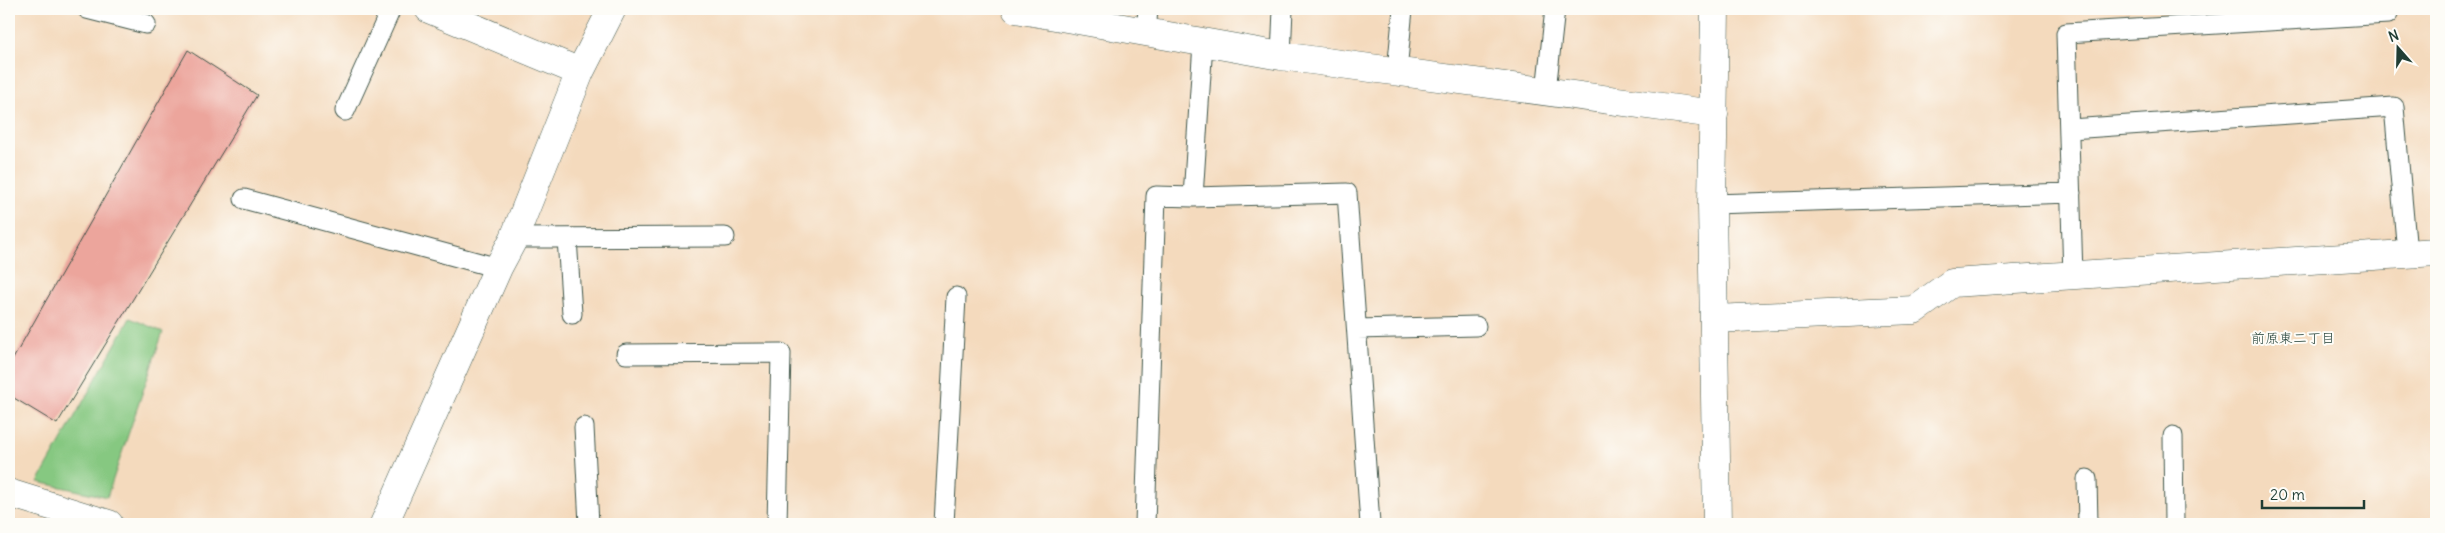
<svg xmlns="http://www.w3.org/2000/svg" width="2445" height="533" viewBox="0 0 2445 533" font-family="Delius,'Klee One',sans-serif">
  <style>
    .green { fill: #86c881; stroke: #52825a }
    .building { fill: #eca59c }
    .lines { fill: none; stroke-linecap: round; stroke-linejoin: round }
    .lane-casing { stroke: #3f5549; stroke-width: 21 }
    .street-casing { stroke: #3f5549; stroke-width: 29 }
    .secondary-casing { stroke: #3f5549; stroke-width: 29 }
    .lane { stroke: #fff; stroke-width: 19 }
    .street { stroke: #fff; stroke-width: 28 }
    .secondary { stroke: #fff; stroke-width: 28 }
    .labels { text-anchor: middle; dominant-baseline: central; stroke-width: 4; stroke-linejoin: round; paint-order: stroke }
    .neighbourhood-label { font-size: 14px; fill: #1f3d34; stroke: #fdfcf7 }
  </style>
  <rect width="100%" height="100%" fill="#fdfcf7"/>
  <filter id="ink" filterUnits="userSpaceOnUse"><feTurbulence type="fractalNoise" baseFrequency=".02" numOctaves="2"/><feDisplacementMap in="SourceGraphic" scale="10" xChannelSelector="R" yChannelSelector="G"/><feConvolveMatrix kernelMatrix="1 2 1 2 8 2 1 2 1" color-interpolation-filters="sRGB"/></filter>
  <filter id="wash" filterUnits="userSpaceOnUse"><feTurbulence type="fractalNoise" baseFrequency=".0096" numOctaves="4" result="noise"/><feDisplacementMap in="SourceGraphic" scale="20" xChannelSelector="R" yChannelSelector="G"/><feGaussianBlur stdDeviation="1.12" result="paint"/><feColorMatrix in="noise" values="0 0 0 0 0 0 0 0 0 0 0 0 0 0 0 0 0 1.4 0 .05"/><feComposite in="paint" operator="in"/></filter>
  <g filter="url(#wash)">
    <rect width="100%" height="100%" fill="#f4dabd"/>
    <path class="green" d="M130 318 163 332 107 497 38 482Z"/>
    <g id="blocks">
      <path class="building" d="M188 50 257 95 57 424 9 395V366Z"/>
    </g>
  </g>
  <g filter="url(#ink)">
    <use href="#blocks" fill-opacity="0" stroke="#3f5549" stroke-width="1"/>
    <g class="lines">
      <g class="lane-casing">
        <path id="lane" d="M87 9 146 24
          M1146 33 1148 9
          M1281 56 1283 9
          M1397 71 1403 9
          M1546 91 1555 9
          M345 111 391 9
          M2070 129 2394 107 2407 253
          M1193 197 1347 193 1370 524
          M244 199 498 268
          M1712 204 2071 193
          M514 238 725 237
          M567 238 572 314
          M2073 277 2066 33 2388 14V9
          M1357 329 1476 326
          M626 354 781 353 777 524
          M584 427 589 524
          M2173 436 2174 524
          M2087 479 2088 524
          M944 524 956 297
          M1145 524 1156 196 1193 197 1203 43"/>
      </g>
      <g class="street-casing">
        <path id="street" d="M429 9 580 72
          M1016 9 1281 56 1714 114
          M1715 319 1914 310 1952 283 2436 252
          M9 493 109 524
          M384 524 498 268 514 238 580 72 612 9"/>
      </g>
      <g class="secondary-casing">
        <path id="secondary" d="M1715 9 1712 204 1717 524"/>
      </g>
      <use href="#lane" class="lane"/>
      <use href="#street" class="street"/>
      <use href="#secondary" class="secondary"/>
    </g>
  </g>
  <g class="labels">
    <g class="neighbourhood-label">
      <text x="2293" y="338">前原東二丁目</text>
    </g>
  </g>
  <rect width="2445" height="533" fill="none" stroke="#fdfcf7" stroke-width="30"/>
  <g transform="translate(2398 48) rotate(340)" stroke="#fdfcf7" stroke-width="4" paint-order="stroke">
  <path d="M0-4L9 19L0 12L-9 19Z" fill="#1f3d34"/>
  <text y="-8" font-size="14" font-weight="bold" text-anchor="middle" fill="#1f3d34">N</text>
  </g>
  <path d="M2262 500v8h102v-8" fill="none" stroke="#1f3d34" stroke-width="2.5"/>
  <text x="2270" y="500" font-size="15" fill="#1f3d34" stroke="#fdfcf7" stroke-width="4" paint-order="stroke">20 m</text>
</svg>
